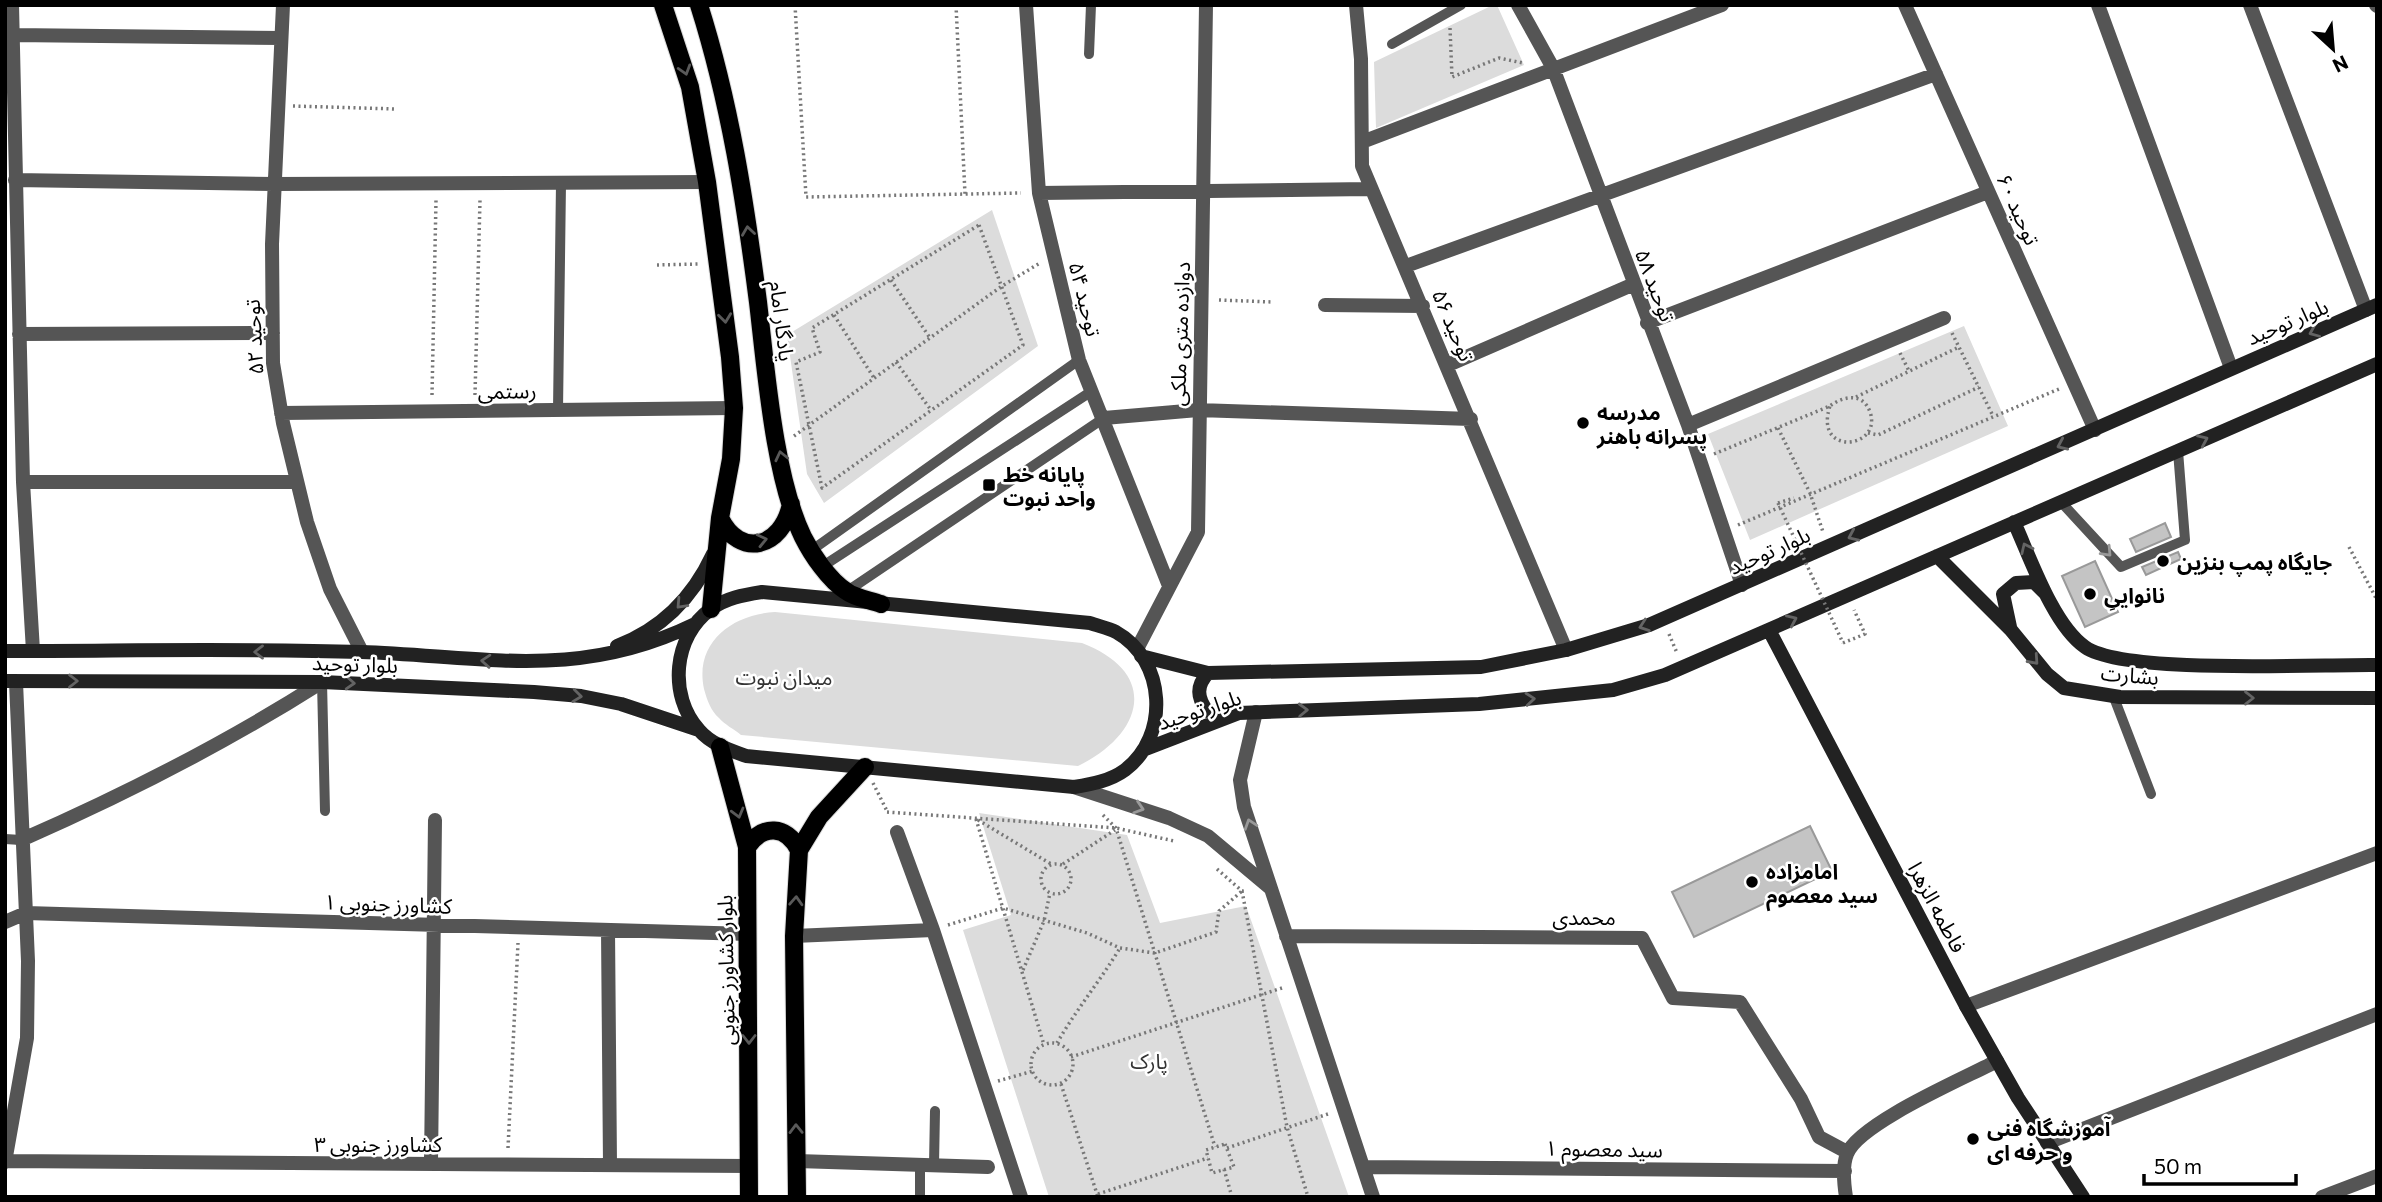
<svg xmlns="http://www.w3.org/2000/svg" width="2382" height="1202" viewBox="0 0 2382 1202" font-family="Commissioner,'Noto Sans Arabic',sans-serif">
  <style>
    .green { fill: #dcdcdc }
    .building { fill: #c4c4c4; stroke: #999; stroke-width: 2 }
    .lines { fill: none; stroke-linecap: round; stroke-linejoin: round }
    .primary-casing { stroke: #dbdbdb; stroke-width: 20 }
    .path { stroke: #777; stroke-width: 3.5; stroke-dasharray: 2 3.5; stroke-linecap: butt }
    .lane { stroke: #555; stroke-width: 10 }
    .street { stroke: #555; stroke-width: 14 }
    .secondary { stroke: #222; stroke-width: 14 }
    .primary { stroke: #000; stroke-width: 18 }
    .path-bridge { stroke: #777; stroke-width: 3.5; stroke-dasharray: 2 3.5; stroke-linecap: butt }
    .oneway { stroke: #595959 }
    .oneway2 { stroke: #646464 }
    .oneway3 { stroke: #999 }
    .poi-dot { fill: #000; stroke: #fff; stroke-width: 2.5 }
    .labels { text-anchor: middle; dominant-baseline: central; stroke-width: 5; stroke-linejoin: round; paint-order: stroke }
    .street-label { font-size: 21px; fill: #000; stroke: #fff }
    .poi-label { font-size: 21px; font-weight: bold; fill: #000; stroke: #fff; text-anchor: start }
    .park-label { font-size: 21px; fill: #333; stroke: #fff }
  </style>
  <rect width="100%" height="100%" fill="#fff"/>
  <path class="green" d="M1493 5H1497L1524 65 1376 128 1374 62Z
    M992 210 1038 346 824 503 807 474 787 335Z
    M1964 326 2008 426 1750 540 1708 434Z
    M775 612 1082 643C1160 673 1144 734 1078 766L741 735C734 729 725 725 719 718 711 711 707 700 704 689 694 642 733 614 775 612Z
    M979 813 1127 835 1160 923 1246 906 1349 1197H1049L963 930 1011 915Z"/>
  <path class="building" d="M2165 523 2171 537 2136 552 2130 539Z
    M2178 552 2181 559 2146 575 2142 567Z
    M2095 561 2118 612 2085 627 2062 576Z
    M1810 826 1832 871 1694 937 1672 892Z"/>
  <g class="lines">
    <g class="primary-casing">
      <path id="primary" d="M663 5 690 87 707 182 730 357 734 408 731 459 720 518 711 609
        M699 5C730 103 745 201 758 302 766 370 774 477 803 537 812 555 829 580 846 591 855 598 870 600 881 604
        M720 518C740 559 782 548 791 504
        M720 747 747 847 749 1197
        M747 847C763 824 786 825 799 850
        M797 1197 794 936 799 850 819 817 865 767"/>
    </g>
    <path class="path" d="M795 5 806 197 1021 193
      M956 5 965 194
      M1450 28 1452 77 1499 58 1523 63
      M293 106 396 109
      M979 225 1023 345 822 488 796 362 820 352 812 328Z
      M657 265 699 264
      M891 280 930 338
      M1219 300 1272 302
      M834 315 874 378
      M1952 333 1993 416
      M1900 353 1909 371
      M896 362 931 410
      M432 395 436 200
      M475 395 480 200
      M1856 397 1959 347
      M1778 428 1810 493 1823 532
      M1868 433 1878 435 1979 387
      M794 436 1002 286 1040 263
      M1714 454 1830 406C1843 396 1863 392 1870 412 1883 449 1813 457 1830 406
      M1778 503 1794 498
      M1738 525 2059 389
      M2349 547 2377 600
      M1669 634 1677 653
      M1843 643 1865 634 1854 610
      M873 783 887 811
      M887 812 1116 828 1174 841
      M1103 815 1116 828 1215 1147
      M976 819 1044 1045
      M978 820 1051 864
      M1041 879a15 15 0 1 1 30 0a15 15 0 1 1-30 0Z
      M1063 864 1115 830
      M1217 869 1242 891H1246
      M1242 891 1287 1127 1308 1197
      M948 925 1003 908 1087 933 1120 948 1155 953 1216 932 1219 911 1242 891
      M1023 970 1044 921 1050 893
      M1057 1043C1076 1010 1100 981 1120 948
      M1031 1064a21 21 0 1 1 42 0a21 21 0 1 1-42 0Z
      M1071 1057 1285 987
      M998 1081 1033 1071
      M1061 1084 1098 1197
      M1225 1144 1234 1167 1212 1173 1206 1150Z
      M508 1148 518 943
      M1227 1148 1328 1114
      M1224 1169 1232 1197
      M1098 1194 1208 1158"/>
    <path class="lane" d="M1392 44 1461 5
      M1089 54 1091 5
      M558 410 561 183
      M2061 502 2121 567 2185 540 2178 451
      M812 550 1079 360
      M823 566 1092 391
      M846 592 1104 418
      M322 682 325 811
      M2113 695 2151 794
      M5 839 21 840
      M920 1165V1197
      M934 1165 935 1111"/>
    <path class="street" d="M12 5 23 482 33 651
      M283 5 272 244 273 363 283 423 307 522 330 589 362 652
      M1026 5 1039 193 1079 360 1169 586
      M1356 5 1361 59 1362 166 1566 650
      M1518 5 1553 68 1688 425 1742 585
      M1905 5 2095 430
      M2098 5 2231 368
      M2250 5 2366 310
      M2376 5 2377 6
      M13 35 281 38
      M1362 142 1722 5
      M15 180 274 184 707 182
      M1039 193 1370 189
      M1406 266 1936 74
      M1325 305 1423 306
      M1647 323 1988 192
      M19 334 273 333
      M1448 365 1634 284
      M281 413 734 408
      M1104 418 1198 410 1471 419
      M1688 425 1944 318
      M23 482H297
      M1137 649 1198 532 1206 5
      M1256 712 1240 780 1244 807 1373 1197
      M1074 787 1169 818 1208 836 1270 888
      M897 832 933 930 1021 1197
      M21 840C126 794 226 743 322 682
      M5 922 26 913 748 934
      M608 930 610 1165
      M794 936 933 930
      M1286 936 1642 938 1673 998 1740 1002 1801 1099 1819 1137 1847 1152
      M1966 1006 2377 853
      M2047 1143 2377 1014
      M5 1161 750 1166
      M797 1161 988 1167
      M5 1162 27 1038 28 961 16 682
      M431 1164 435 820
      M1364 1167 1845 1171
      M1846 1197C1844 1184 1842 1166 1847 1154 1859 1123 1965 1078 1997 1061
      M2322 1197 2377 1176"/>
    <path class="secondary" d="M2014 522C2030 557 2053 625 2085 647 2125 675 2319 664 2377 665
      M1937 556 2011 630 2047 674 2064 688 2120 697 2377 698
      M762 592 1090 623C1098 626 1108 628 1116 632 1166 660 1170 736 1125 770 1110 781 1092 784 1074 787L746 756C729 750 711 744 699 730 668 696 673 636 711 609 726 598 743 595 762 592Z
      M2010 627 2003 594 2016 583 2034 582 2045 593
      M1769 630 1966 1006 2018 1098 2083 1197
      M617 646C662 629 693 597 713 554
      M5 651C124 651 243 648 361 652 484 656 578 681 695 624
      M1141 656 1208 673 1481 667 1566 650 1649 625 2377 305
      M1208 673C1196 686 1197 697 1207 711L1233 713
      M5 681 322 682 534 692 581 696 621 704 699 730
      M1143 750 1239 713 1479 704 1613 690 1665 675 2377 364"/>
    <use href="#primary" class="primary"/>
    <path class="path-bridge" d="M1778 503 1843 643"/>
  </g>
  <defs><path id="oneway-chevron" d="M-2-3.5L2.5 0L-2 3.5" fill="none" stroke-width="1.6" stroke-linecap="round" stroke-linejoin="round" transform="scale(1.75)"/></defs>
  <g class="oneway">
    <use href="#oneway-chevron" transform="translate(685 70) rotate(73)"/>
    <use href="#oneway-chevron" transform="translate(748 231) rotate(-98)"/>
    <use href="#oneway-chevron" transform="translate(725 318) rotate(83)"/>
    <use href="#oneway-chevron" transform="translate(781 456) rotate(-103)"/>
    <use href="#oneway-chevron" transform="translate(762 540) rotate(-13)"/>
    <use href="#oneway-chevron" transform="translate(738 813) rotate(75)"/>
    <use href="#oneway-chevron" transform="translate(796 901) rotate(-87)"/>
    <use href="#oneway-chevron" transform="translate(749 1039) rotate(90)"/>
    <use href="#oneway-chevron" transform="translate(796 1129) rotate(-91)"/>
  </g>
  <g class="oneway2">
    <use href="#oneway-chevron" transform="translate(2314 332) rotate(157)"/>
    <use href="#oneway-chevron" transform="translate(2203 440) rotate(-24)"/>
    <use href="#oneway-chevron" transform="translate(2062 445) rotate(156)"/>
    <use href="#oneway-chevron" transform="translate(1853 536) rotate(156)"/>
    <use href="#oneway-chevron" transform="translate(2026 548) rotate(-115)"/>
    <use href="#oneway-chevron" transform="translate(681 604) rotate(133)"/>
    <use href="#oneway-chevron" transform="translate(1792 620) rotate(-24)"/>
    <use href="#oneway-chevron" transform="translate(1644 626) rotate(161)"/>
    <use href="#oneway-chevron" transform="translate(259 652) rotate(-180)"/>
    <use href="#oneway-chevron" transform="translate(2034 660) rotate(48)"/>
    <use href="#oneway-chevron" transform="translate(486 661) rotate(-176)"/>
    <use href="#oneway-chevron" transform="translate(73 681)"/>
    <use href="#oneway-chevron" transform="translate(350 683) rotate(3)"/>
    <use href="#oneway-chevron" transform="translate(577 696) rotate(7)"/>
    <use href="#oneway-chevron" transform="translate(2249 698)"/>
    <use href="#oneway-chevron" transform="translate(1530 699) rotate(-5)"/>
    <use href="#oneway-chevron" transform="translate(1303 710) rotate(-2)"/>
  </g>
  <g class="oneway3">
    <use href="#oneway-chevron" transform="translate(2107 552) rotate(47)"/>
    <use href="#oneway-chevron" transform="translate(1139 808) rotate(18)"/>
    <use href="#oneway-chevron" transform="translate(1250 824) rotate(-108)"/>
  </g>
  <g class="poi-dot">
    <circle cx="1583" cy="423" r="7"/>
    <rect x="982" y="478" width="14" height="14" rx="3.5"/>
    <circle cx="2163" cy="561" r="7"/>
    <circle cx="2090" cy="594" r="7"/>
    <circle cx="1752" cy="882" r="7"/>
    <circle cx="1973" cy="1139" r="7"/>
  </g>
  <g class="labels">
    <g class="street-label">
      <text transform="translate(2019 209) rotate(66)">توحید ۶۰</text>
      <text transform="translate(1656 285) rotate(69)">توحید ۵۸</text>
      <text transform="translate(1086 299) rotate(76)">توحید ۵۴</text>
      <text transform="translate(783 321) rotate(83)">یادگار امام</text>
      <text transform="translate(2287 321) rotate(-23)">بلوار توحید</text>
      <text transform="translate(1454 325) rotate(67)">توحید ۵۶</text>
      <text transform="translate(1179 334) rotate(-88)">دوازده متری ملکی</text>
      <text transform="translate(253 337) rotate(-93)">توحید ۵۲</text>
      <text transform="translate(507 390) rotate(-1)">رستمی</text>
      <text transform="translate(1769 550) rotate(-24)">بلوار توحید</text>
      <text transform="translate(355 663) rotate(2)">بلوار توحید</text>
      <text transform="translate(2130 674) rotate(5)">بشارت</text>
      <text transform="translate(1199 709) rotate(-18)">بلوار توحید</text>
      <text transform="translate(388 903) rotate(2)">کشاورز جنوبی ۱</text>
      <text transform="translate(1938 907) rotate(62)">فاطمه الزهرا</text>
      <text x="1584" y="916">محمدی</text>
      <text transform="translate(725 970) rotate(-91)">بلوار کشاورز جنوبی</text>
      <text x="378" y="1143">کشاورز جنوبی ۳</text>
      <text transform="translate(1604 1148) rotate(1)">سید معصوم ۱</text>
    </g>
    <g class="poi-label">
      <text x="1597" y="411">مدرسه<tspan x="1597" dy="24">پسرانه باهنر</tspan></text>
      <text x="1003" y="473">پایانه خط<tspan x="1003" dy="24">واحد نبوت</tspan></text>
      <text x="2177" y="561">جایگاه پمپ بنزین</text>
      <text x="2104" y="594">نانواییِ</text>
      <text x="1766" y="870">امامزاده<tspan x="1766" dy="24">سید معصوم</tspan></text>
      <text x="1987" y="1127">آموزشگاه فنی<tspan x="1987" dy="24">و حرفه ای</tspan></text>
    </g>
    <g class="park-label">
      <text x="784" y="676">میدان نبوت</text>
      <text x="1149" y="1060">پارک</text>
    </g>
  </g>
  <rect width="2382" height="1202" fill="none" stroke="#000000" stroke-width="14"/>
  <g transform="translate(2333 49) rotate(154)" stroke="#ffffff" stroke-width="5" paint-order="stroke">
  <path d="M0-5L12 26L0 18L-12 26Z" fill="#000000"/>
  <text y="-10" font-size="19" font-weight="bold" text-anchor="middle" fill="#000000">N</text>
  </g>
  <path d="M2144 1174v10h152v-10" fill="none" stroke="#000000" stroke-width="3.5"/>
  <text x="2154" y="1174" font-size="21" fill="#000000" stroke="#ffffff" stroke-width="5" paint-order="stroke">50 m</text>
</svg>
